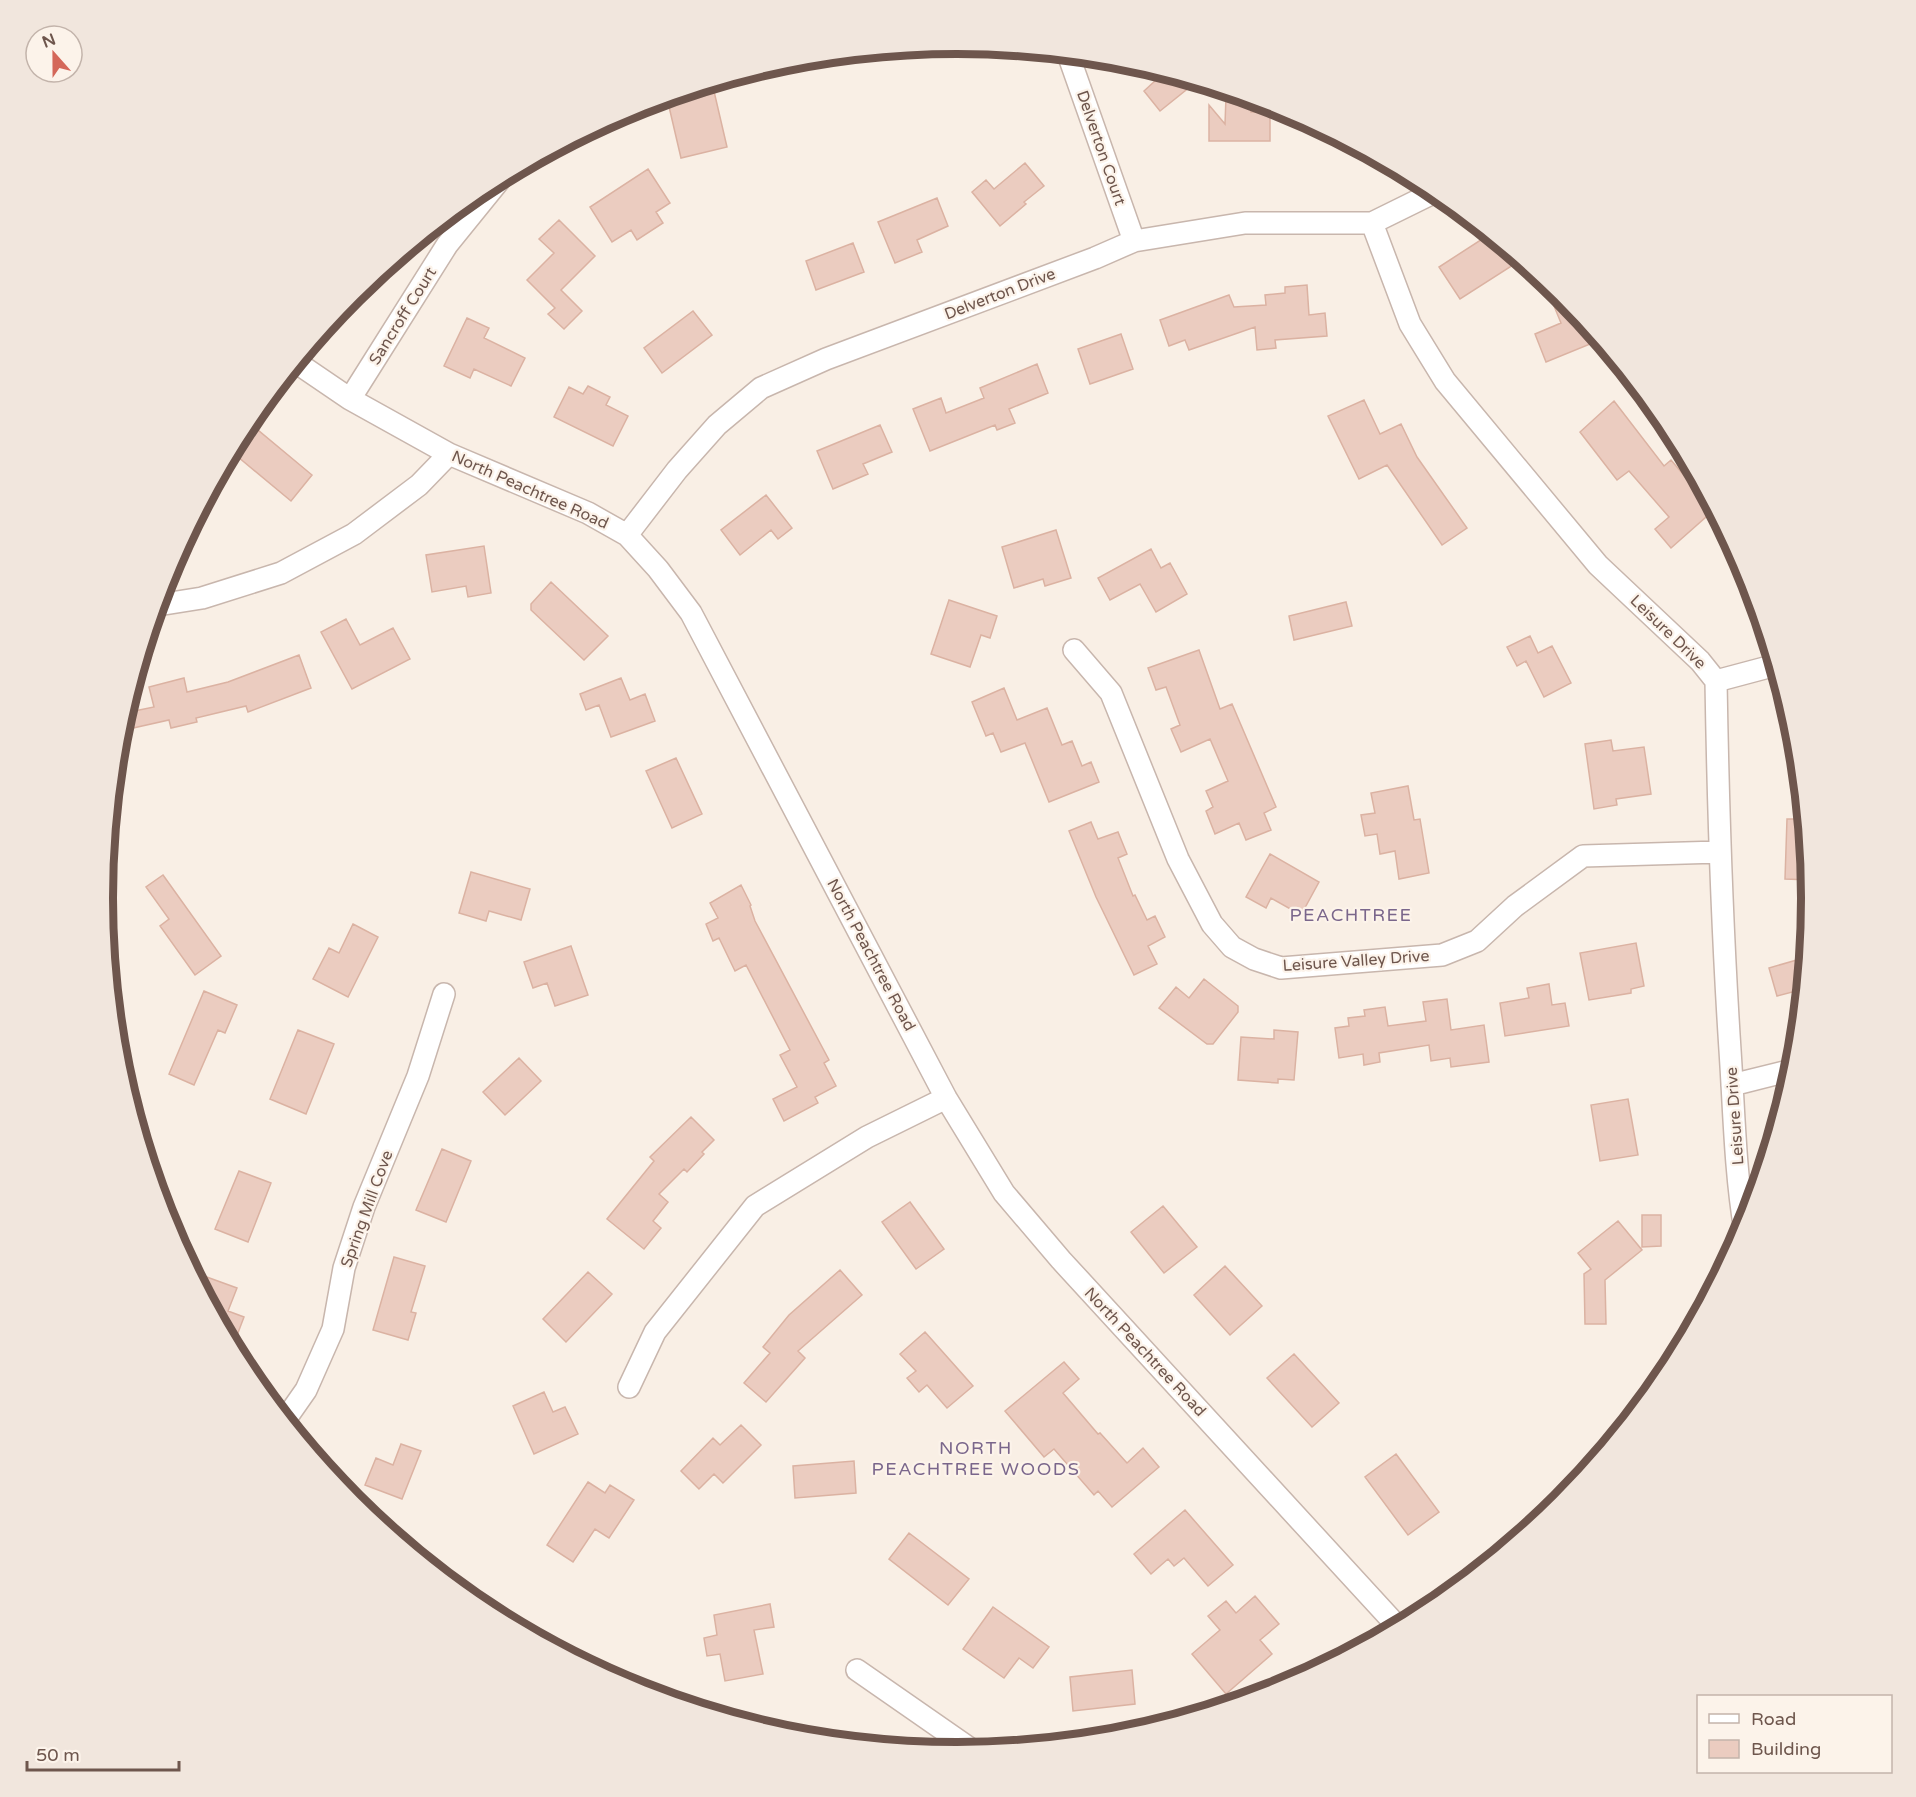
<svg xmlns="http://www.w3.org/2000/svg" width="1916" height="1797" viewBox="0 0 1916 1797" font-family="'Varela Round',sans-serif">
  <style>
    .building { fill: #ebccc0; stroke: #dbb2a2; stroke-width: 1.5 }
    .lines { fill: none; stroke-linecap: round; stroke-linejoin: round }
    .minor-casing { stroke: #c8b6ad; stroke-width: 24 }
    .minor { stroke: #fff; stroke-width: 21 }
    .labels { text-anchor: middle; dominant-baseline: central; stroke-width: 4.5; stroke-linejoin: round; paint-order: stroke }
    .street-label { font-size: 16px; fill: #6e564d; stroke: #fcf3ea }
    .neighbourhood-label { font-size: 18px; letter-spacing: 1.5px; fill: #7a668b; stroke: #fcf3ea }
    .rim { fill: none; stroke: #6e564d; stroke-width: 8 }
  </style>
  <rect width="100%" height="100%" fill="#f9efe5"/>
  <path class="building" d="M1144 66 1171 74 1196 82 1160 111 1144 91 1156 80Z
    M713 87 727 147 681 158 667 98Z
    M1245 96 1251 98V112H1270V141H1209V105L1225 124 1226 97Z
    M1025 163 1044 186 1024 202 1026 204 1000 226 972 192 986 180 994 189Z
    M648 169 670 203 656 212 663 223 637 240 631 230 612 242 590 207Z
    M937 198 948 226 917 240 922 252 895 263 878 222Z
    M559 220 595 256 561 290 582 311 564 329 548 314 555 308 527 280 554 253 539 239Z
    M1490 234 1521 260 1460 299 1439 267Z
    M853 243 864 272 816 290 806 261Z
    M1307 285 1309 315 1325 313 1327 336 1275 340 1276 348 1257 350 1255 327 1189 350 1185 340 1169 346 1160 320 1229 295 1234 307 1266 305 1265 295 1285 293V287Z
    M1568 300 1600 340 1546 362 1535 334 1561 323 1554 306Z
    M693 311 712 335 662 373 644 348Z
    M467 318 489 328 484 338 525 358 511 386 474 369 470 378 444 366Z
    M1121 334 1133 369 1090 384 1078 349Z
    M1037 364 1048 393 1009 409 1015 423 997 430 995 425 930 451 913 409 941 398 946 413 984 398 980 388Z
    M588 386 610 397 606 405 628 416 613 446 554 417 569 387 583 394Z
    M1364 400 1380 434 1401 424 1417 457 1467 528 1442 545 1387 465 1359 479 1328 416Z
    M1614 401 1664 466 1671 460 1693 486 1699 480 1715 509 1671 548 1655 529 1669 517 1629 471 1617 480 1580 432Z
    M880 425 892 452 863 464 868 474 833 489 817 451Z
    M253 426 312 475 291 501 232 452Z
    M766 495 792 528 778 539 771 530 740 555 721 530Z
    M1056 530 1071 578 1045 586 1043 579 1014 588 1002 547Z
    M484 546 491 593 468 597 466 586 432 592 426 555Z
    M1151 549 1161 568 1170 563 1187 594 1156 612 1140 584 1110 600 1098 578Z
    M551 582 608 636 584 660 531 610V604Z
    M949 600 997 616 990 638 981 635 970 667 931 654Z
    M1346 602 1352 626 1294 640 1289 616Z
    M346 619 360 645 393 628 410 659 352 689 321 632Z
    M1530 636 1538 653 1552 646 1571 683 1544 697 1526 661 1517 666 1507 647Z
    M1199 650 1220 709 1232 704 1276 807 1264 813 1271 830 1246 840 1239 823 1215 834 1206 811 1213 807 1206 791 1228 781 1210 739 1181 752 1171 729 1180 725 1166 687 1156 690 1148 668Z
    M299 655 311 688 248 712 246 706 196 718 197 722 171 728 169 720 120 731 125 713 154 707 149 687 184 678 187 692 228 682Z
    M621 678 630 700 645 694 655 721 611 737 599 705 586 710 580 694Z
    M1004 688 1017 720 1047 708 1062 745 1072 741 1082 766 1091 762 1099 782 1049 802 1025 743 1001 752 993 733 986 736 972 702Z
    M1611 740 1613 751 1644 747 1651 794 1616 799 1617 805 1594 809 1585 744Z
    M676 758 702 814 672 828 646 771Z
    M1408 786 1414 820 1420 819 1429 873 1399 879 1395 851 1380 854 1377 834 1365 836 1361 815 1375 813 1371 793Z
    M1787 819H1805L1811 880 1785 879Z
    M1091 822 1098 839 1118 832 1127 854 1118 858 1133 896 1135 895 1147 920 1155 916 1165 937 1148 946 1157 964 1134 975 1096 897 1069 831Z
    M1270 854 1319 882 1301 915 1271 898 1266 908 1246 897Z
    M471 872 530 889 521 920 489 911 486 921 459 913Z
    M163 875 221 956 195 975 160 926 169 919 146 887Z
    M741 885 751 905 750 906 755 921 829 1060 824 1063 836 1086 815 1097 818 1103 784 1121 773 1099 797 1087 780 1055 790 1050 746 965 735 971 719 938 713 941 706 924 718 918 710 903Z
    M353 924 378 937 348 997 313 979 329 948 339 953Z
    M1636 943 1644 986 1631 989V993L1589 1000 1580 953Z
    M571 946 588 995 555 1006 547 983 533 988 524 962Z
    M1807 957 1804 989 1777 996 1769 968Z
    M1204 979 1238 1006V1012L1213 1044H1207L1159 1008 1176 987 1189 998Z
    M1549 984 1552 1005 1565 1003 1569 1026 1505 1036 1500 1003 1529 998 1527 988Z
    M204 991 237 1005 225 1033 218 1030 194 1085 169 1074Z
    M1447 999 1451 1030 1484 1025 1489 1062 1451 1067 1450 1058 1431 1061 1429 1045 1379 1053 1380 1062 1364 1065 1363 1054 1339 1058 1335 1028 1349 1026 1348 1018 1365 1016 1364 1010 1385 1007 1388 1026 1426 1021 1423 1002Z
    M298 1030 334 1044 306 1114 270 1099Z
    M1274 1030 1298 1032 1294 1080 1278 1079V1083L1238 1080 1241 1037 1274 1039Z
    M519 1058 541 1081 505 1115 483 1092Z
    M1628 1099 1638 1155 1600 1161 1591 1105Z
    M691 1117 714 1140 702 1152 704 1154 687 1172 684 1169 659 1194 668 1202 653 1221 661 1228 644 1249 607 1219 654 1161 650 1157Z
    M442 1149 471 1161 446 1222 416 1210Z
    M239 1171 271 1183 248 1242 215 1229Z
    M910 1202 944 1249 916 1269 882 1222Z
    M1163 1206 1197 1247 1164 1273 1131 1232Z
    M1642 1215H1661V1246L1642 1247Z
    M1618 1221 1642 1250 1605 1280 1606 1324H1585L1584 1274 1591 1269 1578 1253Z
    M394 1257 425 1266 411 1312 416 1313 408 1340 373 1330Z
    M1225 1266 1262 1306 1230 1335 1194 1295Z
    M840 1270 862 1295 798 1351 805 1358 766 1402 744 1383 770 1353 763 1347 789 1315Z
    M193 1272 237 1288 228 1311 244 1317 233 1346Z
    M588 1272 612 1294 566 1342 543 1319Z
    M925 1332 973 1386 947 1408 927 1385 919 1392 907 1378 916 1371 900 1354Z
    M1294 1354 1339 1403 1312 1427 1267 1378Z
    M1064 1362 1079 1379 1063 1393 1098 1434 1100 1433 1127 1463 1143 1448 1159 1467 1112 1507 1098 1491 1094 1495 1054 1449 1044 1457 1005 1411Z
    M544 1392 553 1412 565 1407 578 1434 534 1454 513 1406Z
    M741 1425 761 1445 723 1483 714 1474 699 1489 681 1471 713 1438 720 1445Z
    M401 1444 421 1451 402 1499 365 1485 376 1458 393 1465Z
    M1396 1454 1439 1512 1408 1535 1365 1477Z
    M854 1461 856 1493 795 1498 793 1466Z
    M588 1482 605 1493 610 1485 634 1500 609 1538 595 1529 573 1562 547 1545Z
    M1185 1510 1233 1565 1208 1586 1184 1558 1174 1566 1168 1559 1151 1574 1134 1554Z
    M909 1533 969 1579 948 1605 889 1559Z
    M1255 1596 1279 1624 1260 1640 1272 1654 1226 1694 1192 1654 1220 1630 1208 1616 1226 1601 1236 1613Z
    M770 1604 774 1627 754 1630 763 1674 725 1681 720 1654 707 1656 704 1638 717 1635 714 1615Z
    M993 1607 1049 1647 1033 1668 1019 1658 1004 1678 963 1649Z
    M1132 1670 1135 1704 1073 1711 1070 1677Z"/>
  <g class="lines">
    <g class="minor-casing">
      <path id="minor" d="M1068 54 1134 241
        M1372 223 1410 324 1445 381 1598 565 1700 661 1716 681C1718 804 1722 927 1730 1050 1734 1110 1735 1171 1745 1231
        M298 362 303 367 350 399 449 454 588 513 627 535 658 569 691 613 946 1098 1004 1193 1061 1260 1399 1628
        M350 399 447 245 502 177
        M627 535 677 470 717 425 761 388 826 359 1095 258 1134 241 1245 223H1372L1437 191
        M158 605 202 598 281 573 354 534 419 485 449 454
        M1074 650 1111 693 1178 859 1212 924 1232 947 1254 959 1281 968 1442 955 1477 941 1515 906 1583 856 1719 852
        M1716 681 1776 665
        M1732 1085 1796 1069
        M629 1387 655 1332 755 1206 867 1137 946 1098
        M285 1420 306 1390 333 1329 344 1268 364 1207 418 1076 444 994
        M857 1670 975 1752"/>
    </g>
    <use href="#minor" class="minor"/>
  </g>
  <g class="labels">
    <g class="street-label">
      <text transform="translate(1101 148) rotate(71)">Delverton Court</text>
      <text transform="translate(1000 294) rotate(-21)">Delverton Drive</text>
      <text transform="translate(403 316) rotate(-58)">Sancroff Court</text>
      <text transform="translate(530 490) rotate(24)">North Peachtree Road</text>
      <text transform="translate(1668 632) rotate(44)">Leisure Drive</text>
      <text transform="translate(871 955) rotate(62)">North Peachtree Road</text>
      <text transform="translate(1356 961) rotate(-4)">Leisure Valley Drive</text>
      <text transform="translate(1735 1116) rotate(-94)">Leisure Drive</text>
      <text transform="translate(367 1209) rotate(-70)">Spring Mill Cove</text>
      <text transform="translate(1145 1352) rotate(47)">North Peachtree Road</text>
    </g>
    <g class="neighbourhood-label">
      <text x="1351" y="915">PEACHTREE</text>
      <text x="976" y="1448">NORTH<tspan x="976" dy="21">PEACHTREE WOODS</tspan></text>
    </g>
  </g>
  <path d="M0 0H1916V1797H0ZM113 898a844 844 0 1 1 1688 0a844 844 0 1 1-1688 0Z" fill="#f1e6dd" fill-rule="evenodd"/>
  <path class="rim" d="M113 898a844 844 0 1 1 1688 0a844 844 0 1 1-1688 0Z"/>
  <rect x="1697" y="1695" width="195" height="78" fill="#fcf3ea" stroke="#c3b4ab" stroke-width="1.5"/>
  <rect x="1709" y="1714" width="30" height="9" fill="#ffffff" stroke="#c3b4ab" stroke-width="1.5"/>
  <text x="1751" y="1725" font-size="18" fill="#6e564d">Road</text>
  <rect x="1709" y="1740" width="30" height="18" fill="#ebccc0" stroke="#c3b4ab" stroke-width="1.5"/>
  <text x="1751" y="1755" font-size="18" fill="#6e564d">Building</text>
  <g transform="translate(54 54) rotate(339)"><circle r="28" fill="#fcf3ea" stroke="#c3b4ab" stroke-width="1.5"/>
  <path d="M0-4.5L10 22L0 15L-10 22Z" fill="#d46759"/>
  <text y="-9" font-size="16" font-weight="bold" text-anchor="middle" fill="#6e564d">N</text>
  </g>
  <path d="M27 1761v9h152v-9" fill="none" stroke="#6e564d" stroke-width="3"/>
  <text x="36" y="1761" font-size="18" fill="#6e564d" stroke="#fcf3ea" stroke-width="4.5" paint-order="stroke">50 m</text>
</svg>
